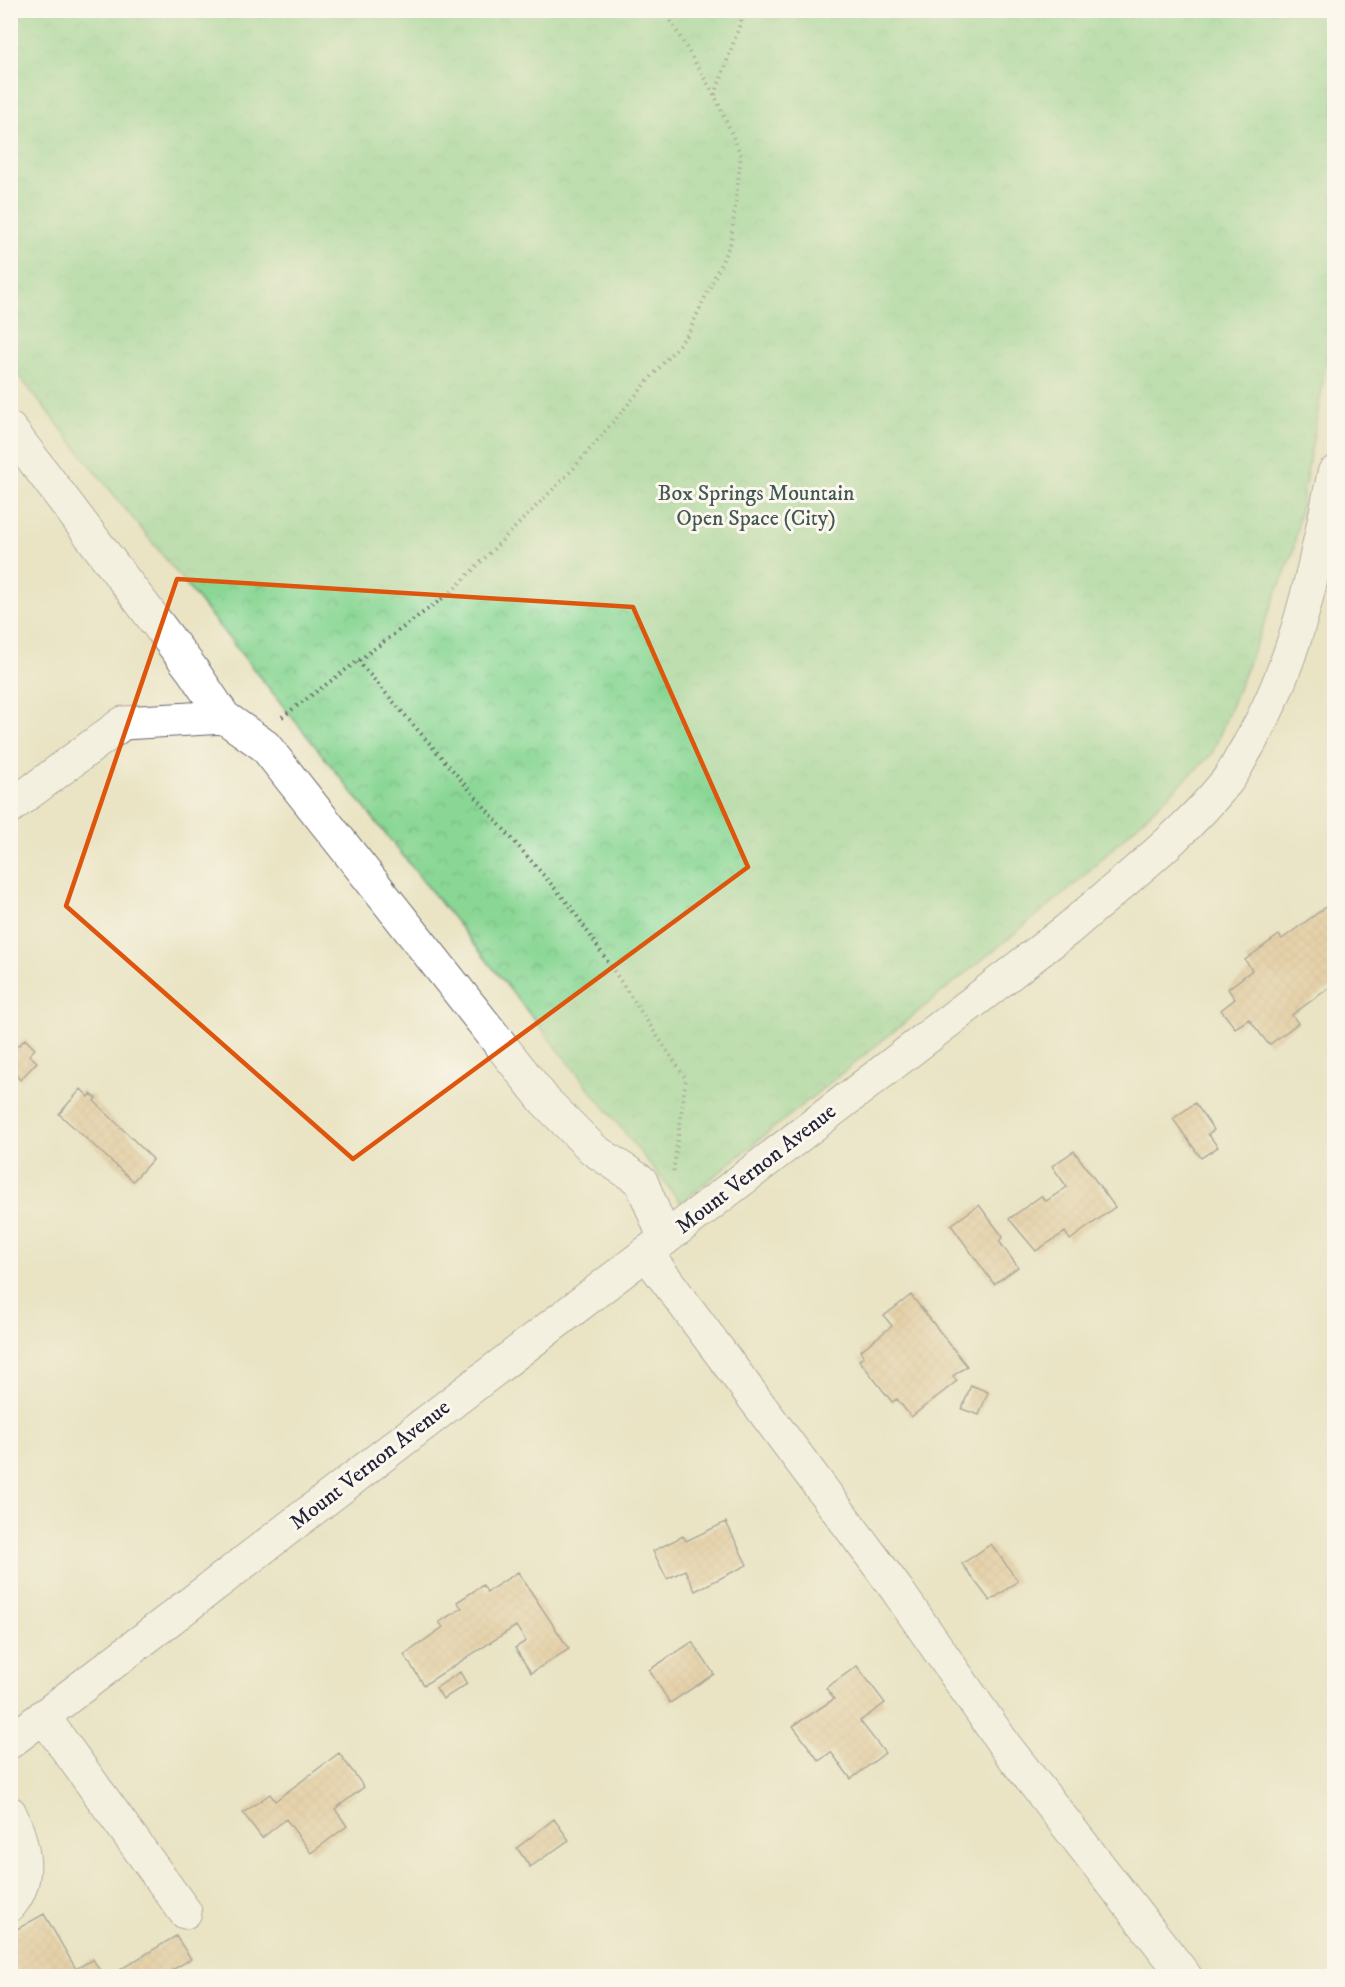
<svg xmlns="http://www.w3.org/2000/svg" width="1345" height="1987" viewBox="0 0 1345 1987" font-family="'IM FELL DW Pica',serif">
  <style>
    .park { fill: url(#park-crowns); stroke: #567c68; stroke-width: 1.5 }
    .building { fill: url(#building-cross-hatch) }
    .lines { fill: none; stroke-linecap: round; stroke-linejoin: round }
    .minor-casing { stroke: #68666b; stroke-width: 35 }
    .path { stroke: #68666b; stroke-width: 4; stroke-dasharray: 1.5 4.5; stroke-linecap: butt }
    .minor { stroke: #fff; stroke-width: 33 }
    .marked { fill: none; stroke: #de560e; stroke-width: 4.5; stroke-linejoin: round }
    .labels { text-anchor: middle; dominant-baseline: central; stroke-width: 6; stroke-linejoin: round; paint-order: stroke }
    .park-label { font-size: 22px; fill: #415856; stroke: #fbf7ec }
    .street-label { font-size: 22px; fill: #22223b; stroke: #fbf7ec }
  </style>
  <defs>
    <pattern id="park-crowns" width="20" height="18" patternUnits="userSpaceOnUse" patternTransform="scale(1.5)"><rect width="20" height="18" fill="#8ad795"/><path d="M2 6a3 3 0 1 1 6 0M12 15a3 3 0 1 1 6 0" fill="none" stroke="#77b881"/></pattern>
    <pattern id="building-cross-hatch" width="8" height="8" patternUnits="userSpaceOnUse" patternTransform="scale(1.5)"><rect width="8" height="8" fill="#e1ba86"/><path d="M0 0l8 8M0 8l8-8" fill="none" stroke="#c1a075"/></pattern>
  </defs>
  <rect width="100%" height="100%" fill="#fbf7ec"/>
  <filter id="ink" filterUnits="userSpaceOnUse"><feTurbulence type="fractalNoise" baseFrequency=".0167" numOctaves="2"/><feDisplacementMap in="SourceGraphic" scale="12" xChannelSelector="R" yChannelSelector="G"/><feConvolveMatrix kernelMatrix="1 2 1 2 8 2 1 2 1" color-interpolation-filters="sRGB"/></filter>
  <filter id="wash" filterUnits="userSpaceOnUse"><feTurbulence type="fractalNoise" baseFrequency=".008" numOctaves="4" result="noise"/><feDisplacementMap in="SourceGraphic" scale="24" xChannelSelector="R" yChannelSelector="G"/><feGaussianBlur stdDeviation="1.35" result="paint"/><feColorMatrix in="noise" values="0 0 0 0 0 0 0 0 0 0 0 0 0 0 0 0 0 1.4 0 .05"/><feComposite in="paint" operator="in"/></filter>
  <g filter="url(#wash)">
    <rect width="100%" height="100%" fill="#eae4c4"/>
    <path class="park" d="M11 10 1334 11V320L1293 552 1212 754 1071 888 681 1203 11 366Z"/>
    <g id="blocks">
      <path class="building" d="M1334 901V984L1292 1015 1298 1023 1269 1045 1249 1019 1235 1028 1221 1010 1235 999 1228 989 1252 970 1245 960 1279 935 1282 939Z
        M25 1039 35 1049 29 1055 37 1062 20 1080 14 1073 10 1077V1041L18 1046Z
        M81 1089 89 1097 91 1094 96 1098 94 1101 153 1159 133 1181 59 1114Z
        M1195 1103 1214 1130 1208 1134 1218 1147 1201 1158 1173 1119Z
        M1074 1151 1115 1207 1070 1240 1065 1232 1036 1251 1009 1219 1041 1196 1046 1201 1067 1187 1052 1166Z
        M979 1205 1003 1237 999 1241 1018 1267 994 1284 951 1225Z
        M911 1295 967 1366 953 1376 957 1381 911 1417 897 1399 892 1402 859 1360 864 1357 860 1351 892 1326 884 1316Z
        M971 1385 988 1392 979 1415 962 1409Z
        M726 1522 747 1565 695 1591 685 1570 667 1579 653 1551 683 1536 686 1541Z
        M991 1544 1018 1581 990 1601 962 1564Z
        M518 1572 569 1649 531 1673 515 1648 526 1641 516 1626 424 1685 404 1655 443 1627 439 1622 462 1608 457 1602 483 1585 487 1592Z
        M692 1642 714 1674 670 1703 649 1670Z
        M857 1666 885 1703 860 1721 885 1753 851 1779 831 1752 819 1761 793 1726 834 1699 826 1688Z
        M460 1672 467 1684 443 1699 436 1688Z
        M339 1753 364 1787 335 1809 347 1826 311 1853 286 1819 262 1838 243 1813 270 1794 275 1801Z
        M554 1819 569 1840 530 1867 517 1848Z
        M44 1914 76 1969 93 1959 103 1976H10V1933Z
        M176 1936 191 1959 162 1976H126L121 1969Z"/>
    </g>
  </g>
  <g filter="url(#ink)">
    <use href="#blocks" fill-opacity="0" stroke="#68666b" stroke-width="1.5"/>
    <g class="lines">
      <g class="minor-casing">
        <path id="minor" d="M10 429 193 671 224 717
          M10 807 123 723 224 717 265 746 545 1101 594 1150 641 1181 665 1239
          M646 1253 897 1590 1006 1747 1185 1976
          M43 1716 185 1912
          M10 1742 1067 930C1122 882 1181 838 1227 781 1235 771 1241 757 1248 746 1297 662 1315 567 1334 473
          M10 1813C23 1841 33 1879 10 1905"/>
      </g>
      <path class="path" d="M715 95 745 10
        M358 661 571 907 686 1079 673 1173
        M282 717 451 592 573 469 688 334 731 242 741 155 715 96 664 10"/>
      <use href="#minor" class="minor"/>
    </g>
  </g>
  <path d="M0 0H1345V1987H0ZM177 579 633 607 748 867 353 1159 66 906Z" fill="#eae4c4" fill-opacity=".55" fill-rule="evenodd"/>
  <path class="marked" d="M177 579 633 607 748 867 353 1159 66 906Z"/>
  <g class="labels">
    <g class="park-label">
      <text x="756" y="493">Box Springs Mountain<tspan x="756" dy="25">Open Space (City)</tspan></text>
    </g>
    <g class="street-label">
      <text transform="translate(756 1169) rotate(-38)">Mount Vernon Avenue</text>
      <text transform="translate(370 1465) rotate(-38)">Mount Vernon Avenue</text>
    </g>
  </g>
  <rect width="1345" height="1987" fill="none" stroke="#fbf7ec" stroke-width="36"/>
</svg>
